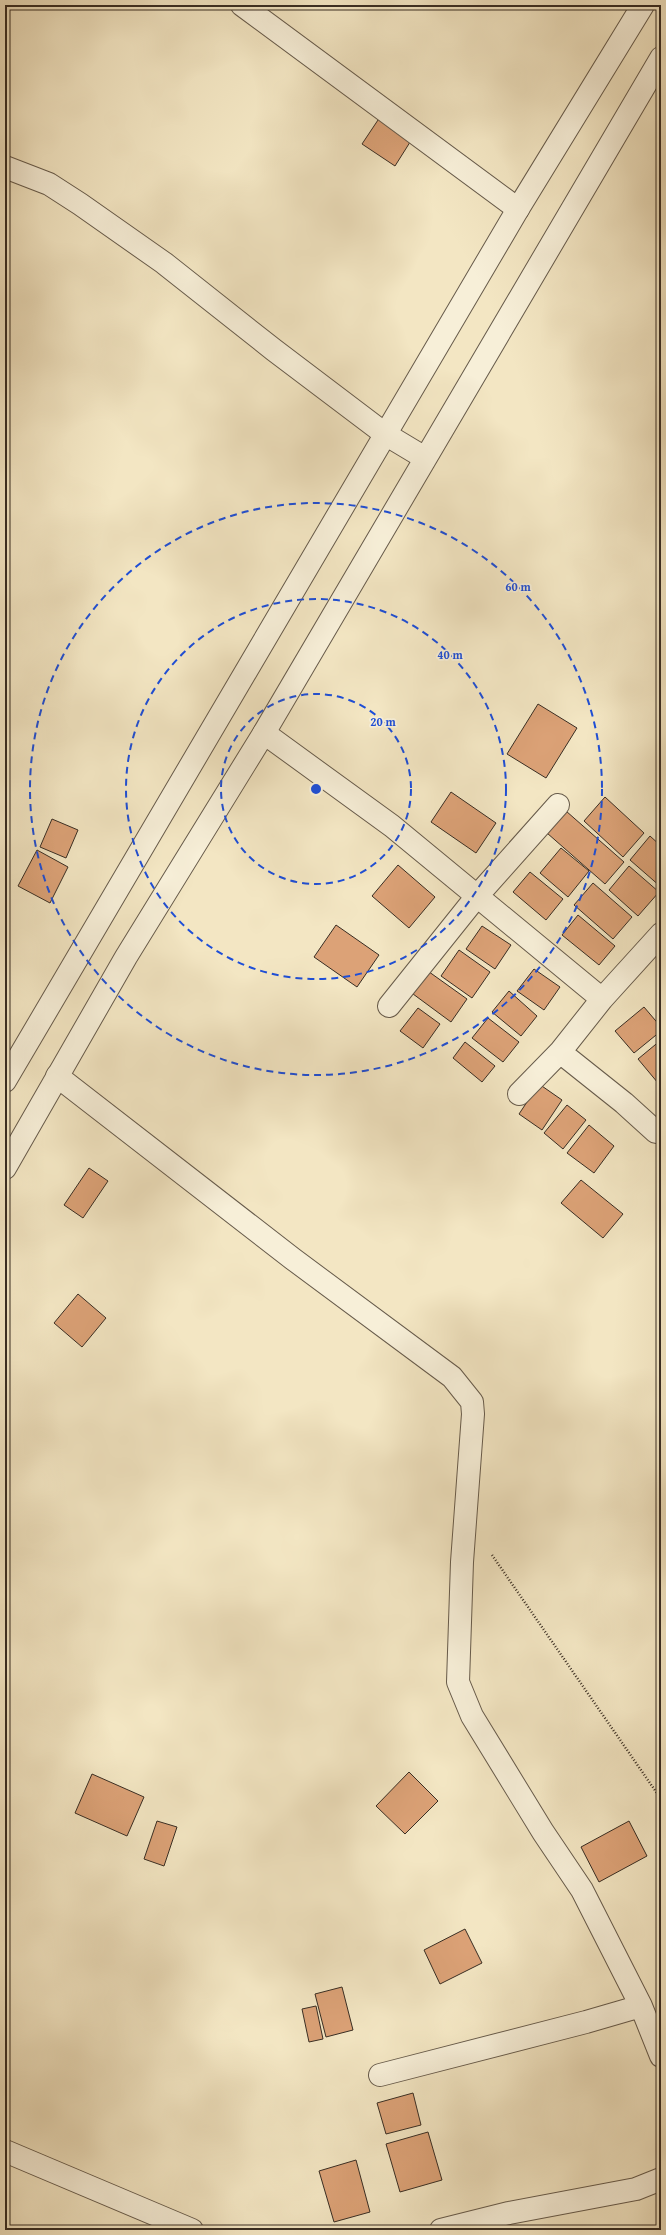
<svg xmlns="http://www.w3.org/2000/svg" width="666" height="2235" viewBox="0 0 666 2235" font-family="'Gentium Book Plus',serif">
  <style>
    .building { fill: #dca277; stroke: #382d23 }
    .lines { fill: none; stroke-linecap: round; stroke-linejoin: round }
    .minor-casing { stroke: #675b4b; stroke-width: 24 }
    .tertiary-casing { stroke: #675b4b; stroke-width: 24 }
    .path { stroke: #382d23; stroke-width: 2.5; stroke-dasharray: 1 2; stroke-linecap: butt }
    .minor { stroke: #f7efd8; stroke-width: 22 }
    .tertiary { stroke: #f7efd8; stroke-width: 22 }
    .ring { fill: none; stroke: #1d4ed8; stroke-width: 2; stroke-dasharray: 7 5 }
    .centre { fill: #1d4ed8; stroke: #f7efd8; stroke-width: 2 }
    .ring-label { font-size: 12px; text-anchor: middle; font-weight: bold; fill: #1d4ed8; stroke: #f7efd8; stroke-width: 3.5; stroke-linejoin: round; paint-order: stroke }
  </style>
  <rect width="100%" height="100%" fill="#f3e6c3"/>
  <filter id="stains"><feTurbulence type="fractalNoise" baseFrequency=".005" numOctaves="4"/><feColorMatrix values="0 0 0 0 .2 0 0 0 0 .09 0 0 0 0 .02 0 0 0 .5 -.17"/></filter>
  <radialGradient id="worn" r=".72"><stop offset=".6" stop-color="#630" stop-opacity="0"/><stop offset="1" stop-color="#630" stop-opacity=".3"/></radialGradient>
  <path class="building" d="M380 117 412 139 395 166 362 144Z
    M538 704 577 728 546 778 507 754Z
    M451 792 496 823 476 853 431 822Z
    M605 797 644 833 623 857 584 821Z
    M566 811 624 862 605 884 547 833Z
    M52 819 78 830 66 858 40 847Z
    M650 836 661 846V887L630 860Z
    M561 848 589 871 568 897 540 873Z
    M37 850 68 867 50 903 18 886Z
    M398 865 435 897 409 928 372 896Z
    M629 866 659 892 638 916 609 890Z
    M530 872 563 899 546 920 513 892Z
    M593 883 632 917 613 939 574 905Z
    M578 915 615 946 599 965 562 935Z
    M336 925 379 955 357 987 314 957Z
    M482 926 511 945 495 969 466 949Z
    M459 950 490 972 472 998 441 976Z
    M425 969 467 999 451 1022 409 991Z
    M534 969 560 987 544 1010 517 991Z
    M509 991 537 1016 521 1036 492 1012Z
    M644 1007 661 1027V1031L634 1053 615 1031Z
    M418 1008 440 1024 423 1048 400 1031Z
    M488 1018 519 1042 503 1062 472 1038Z
    M661 1040V1080L658 1083 638 1059Z
    M465 1042 495 1066 482 1082 453 1058Z
    M539 1084 562 1100 542 1130 519 1114Z
    M567 1105 586 1120 563 1149 544 1133Z
    M589 1125 614 1146 594 1173 567 1153Z
    M89 1168 108 1181 83 1218 64 1205Z
    M581 1180 623 1214 603 1238 561 1203Z
    M78 1294 106 1318 82 1347 54 1323Z
    M409 1772 438 1801 405 1834 376 1806Z
    M92 1774 144 1797 127 1836 75 1813Z
    M157 1821 177 1827 164 1866 144 1859Z
    M629 1821 647 1856 599 1882 581 1847Z
    M465 1929 482 1963 440 1984 424 1950Z
    M342 1987 353 2030 326 2037 315 1994Z
    M316 2006 323 2039 309 2042 302 2009Z
    M413 2093 421 2125 386 2134 377 2103Z
    M428 2132 442 2180 400 2192 386 2144Z
    M356 2160 370 2212 334 2222 319 2171Z"/>
  <g class="lines">
    <g class="minor-casing">
      <path id="minor" d="M242 5 518 209
        M5 167 49 184 80 204 164 263 274 350 385 434
        M264 733 392 826 602 999 661 934
        M602 999 560 1052 624 1103 656 1132
        M389 1006 477 896 558 805
        M57 1076 293 1259 452 1377 472 1402 473 1414 462 1562 458 1682 472 1716 543 1832 582 1890 641 2006 661 2056
        M519 1094 560 1052
        M380 2075 586 2022 641 2006
        M5 2151 192 2230
        M441 2230 509 2213 636 2189 661 2179"/>
    </g>
    <g class="tertiary-casing">
      <path id="tertiary" d="M385 434 425 458
        M5 1081 518 209 643 5
        M5 1168 126 957 264 733 661 58"/>
    </g>
    <path class="path" d="M492 1555 661 1799"/>
    <use href="#minor" class="minor"/>
    <use href="#tertiary" class="tertiary"/>
  </g>
  <g class="ring">
    <circle cx="316" cy="789" r="95"/>
    <circle cx="316" cy="789" r="190"/>
    <circle cx="316" cy="789" r="286"/>
  </g>
  <circle cx="316" cy="789" r="6" class="centre"/>
  <g class="ring-label">
    <text x="518" y="591">60 m</text>
    <text x="450" y="659">40 m</text>
    <text x="383" y="726">20 m</text>
  </g>
  <rect width="666" height="2235" fill="none" stroke="#f3e6c3" stroke-width="20"/>
  <rect x="6" y="6" width="654" height="2223" fill="none" stroke="#382d23" stroke-width="2"/>
  <rect x="10" y="10" width="646" height="2215" fill="none" stroke="#382d23"/>
  <rect width="100%" height="100%" filter="url(#stains)"/>
  <rect width="100%" height="100%" fill="url(#worn)"/>
</svg>
